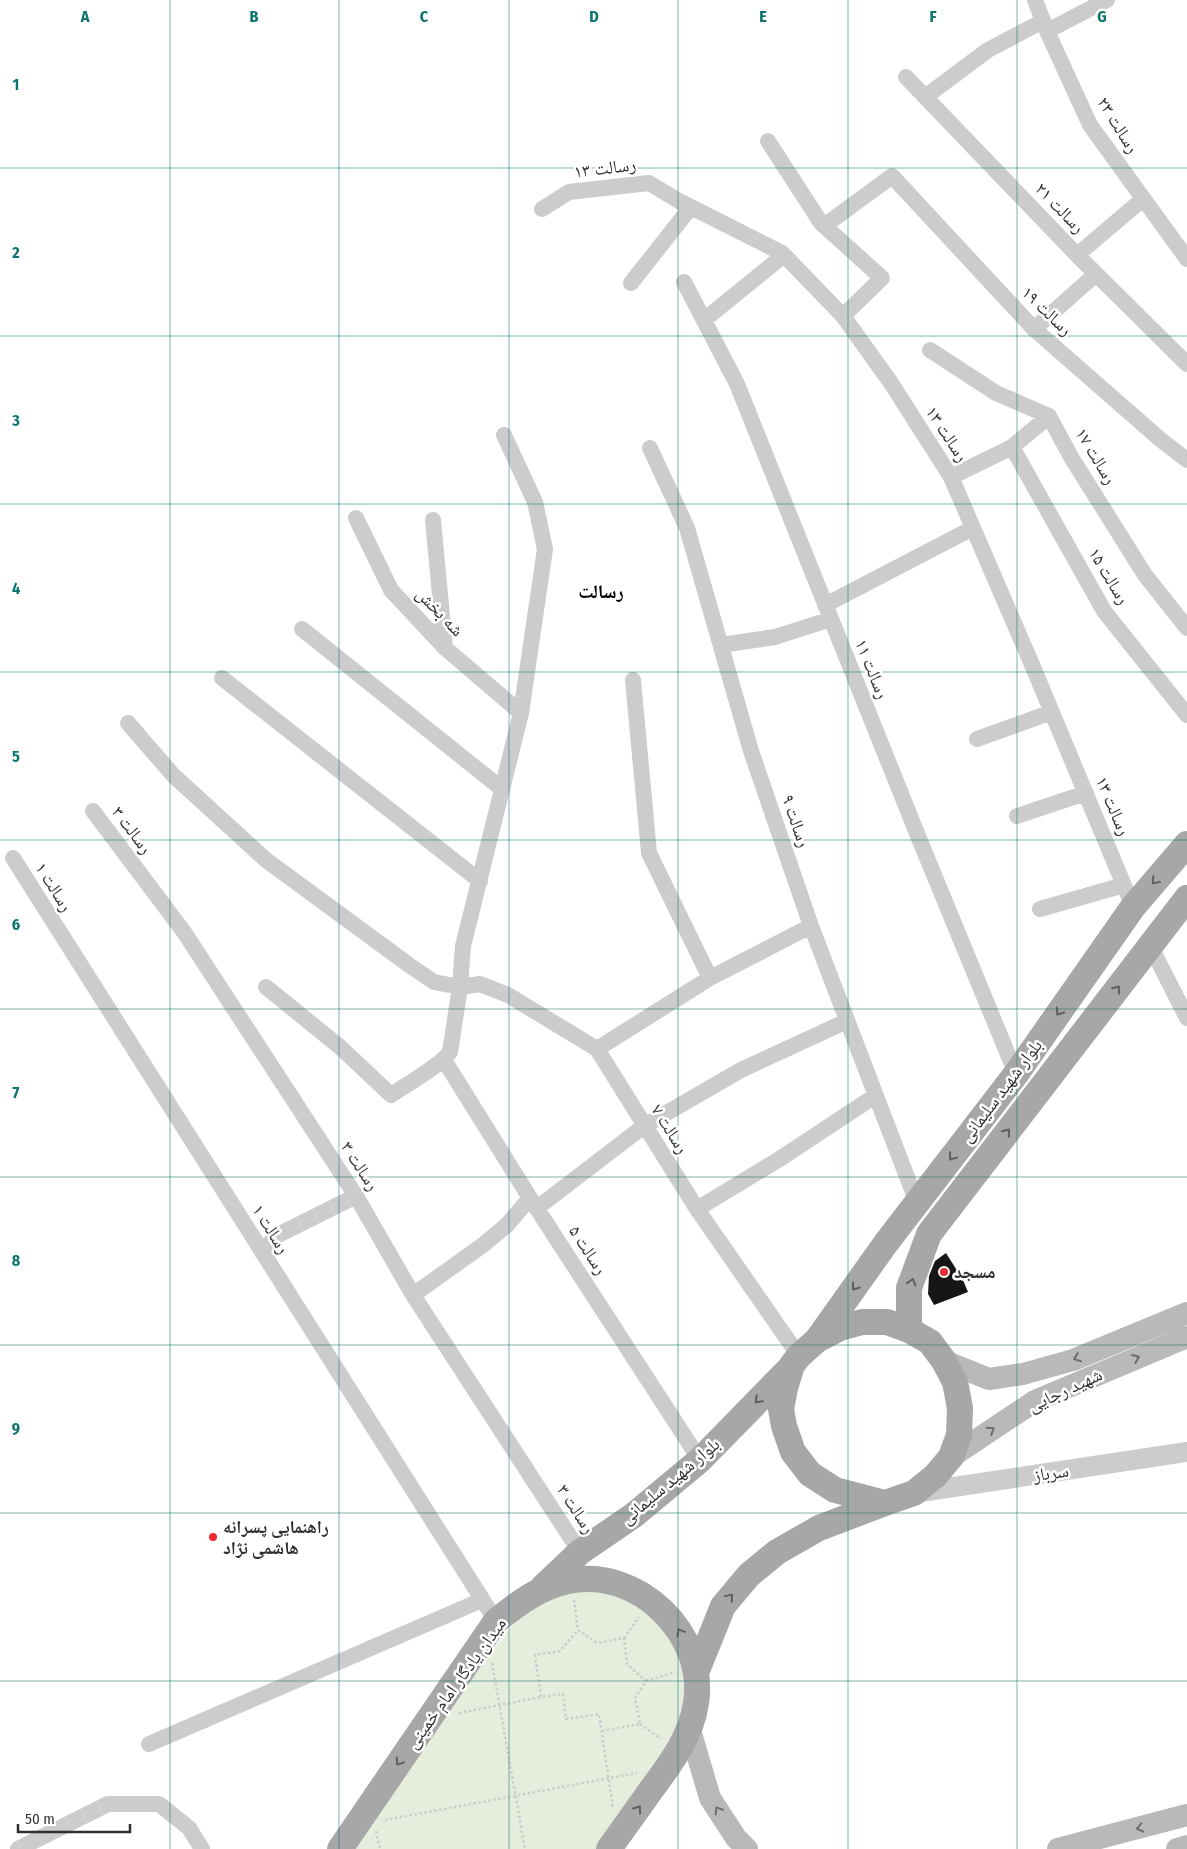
<svg xmlns="http://www.w3.org/2000/svg" width="1187" height="1849" viewBox="0 0 1187 1849" font-family="'Fira Sans Condensed','Noto Naskh Arabic',sans-serif">
  <style>
    .green { fill: #e5eddc }
    .building { fill: #161616 }
    .lines { fill: none; stroke-linecap: round; stroke-linejoin: round }
    .path { stroke: #ccc; stroke-width: 2.5; stroke-dasharray: 2.5 2.5; stroke-linecap: butt }
    .minor { stroke: #ccc; stroke-width: 16 }
    .tertiary { stroke: #ccc; stroke-width: 20 }
    .secondary { stroke: #b9b9b9; stroke-width: 22 }
    .primary { stroke: #a7a7a7; stroke-width: 26 }
    .oneway { stroke: #5f5f5f }
    .oneway2 { stroke: #6d6d6d }
    .grid { fill: none; stroke: #0f766e; stroke-width: 1; stroke-opacity: 0.55 }
    .poi-dot { fill: #ef2932; stroke: #fff; stroke-width: 2 }
    .labels { text-anchor: middle; dominant-baseline: central; stroke-width: 5; stroke-linejoin: round; paint-order: stroke }
    .street-label { font-size: 18px; fill: #2f2f2f; stroke: #fff }
    .poi-label { font-size: 18px; font-weight: bold; fill: #2f2f2f; stroke: #fff; text-anchor: start }
    .neighbourhood-label { font-size: 19px; font-weight: bold; fill: #000; stroke: #fff }
    .grid-label { font-size: 16px; text-anchor: middle; font-weight: bold; fill: #0f766e; stroke: #fff; stroke-width: 5; stroke-linejoin: round; paint-order: stroke }
  </style>
  <rect width="100%" height="100%" fill="#fff"/>
  <path class="green" d="M620 1591 674 1635 687 1689 677 1737 598 1849H352L488 1656 519 1617 536 1605 571 1592Z"/>
  <path class="building" d="M946 1253 963 1280 968 1292 934 1305 928 1294 929 1276 935 1261Z"/>
  <g class="lines">
    <path class="path" d="M574 1600 578 1630
      M624 1638 639 1617
      M492 1663 525 1849
      M646 1681 676 1672
      M459 1713 541 1697
      M640 1724 661 1739
      M602 1731 640 1724 635 1698 646 1681 627 1664 624 1638 597 1643 578 1630 560 1651 535 1655 541 1697 563 1694 566 1719 599 1714 613 1808
      M385 1820 637 1773
      M376 1831 380 1849"/>
    <path class="minor" d="M1035 0 1047 31 1090 125 1187 259
      M1047 31 1107 0
      M906 77 1077 255 1187 364
      M925 97 988 50 1043 21
      M768 141 821 223 882 278 843 316
      M542 209 569 192 649 183 679 201 782 253 843 316 891 383 951 477 1033 667 1133 907
      M824 226 892 176 1034 329 1161 440 1187 460
      M1077 255 1143 199
      M684 282 737 384 918 836 1016 1074
      M631 283 691 207
      M704 320 784 255
      M1034 329 1096 274
      M930 350 996 393 1049 416 1071 457 1145 575 1187 628
      M1012 447 1104 611 1187 715
      M650 448 687 528 751 751 811 926 917 1203
      M951 477 1012 447 1049 416
      M356 518 391 590 445 648 521 713
      M433 520 445 648
      M825 605 973 528
      M302 629 502 789
      M721 645 775 637 831 619
      M222 678 480 881
      M633 680 649 853 710 978
      M128 723 173 775 266 860 409 965 434 982 460 987 480 984 508 995 597 1049 697 1209 799 1356
      M977 739 1052 712
      M93 811 184 932 356 1196 413 1295 580 1552
      M1017 816 1086 793
      M13 858 496 1621
      M1040 909 1124 885
      M1150 945 1187 1018
      M266 987 340 1047 391 1095C406 1085 441 1065 450 1052L460 987 463 946 521 713 545 549 535 502 504 435
      M597 1049 710 978 811 926
      M444 1060 530 1198 700 1460
      M537 1208 644 1126 741 1070 847 1021
      M697 1209 778 1160 875 1096
      M262 1252 276 1236 356 1196
      M413 1295 483 1245 507 1225 530 1198
      M149 1744 482 1600
      M18 1849 108 1804H159L189 1828 202 1849"/>
    <path class="tertiary" d="M914 1493 1187 1452"/>
    <path class="secondary" d="M944 1361 989 1379 1023 1374 1073 1360 1187 1313
      M951 1457 1035 1401 1187 1337
      M690 1730 710 1798 736 1838 747 1849
      M1058 1849 1187 1815
      M1177 1849 1187 1846"/>
    <path class="primary" d="M862 1322H887L909 1330 930 1342 944 1361 955 1382 960 1408 959 1435 951 1457 935 1476 914 1493 885 1503 835 1490 810 1474 793 1452 784 1426 781 1409 785 1388 792 1365 799 1356 817 1340 840 1328Z
      M909 1330V1288L929 1234 1187 898
      M817 1340 886 1243 1016 1074 1133 907 1187 844
      M543 1587 580 1552 634 1515 700 1460 790 1368
      M696 1673 723 1606 749 1575 777 1552 819 1528 885 1503
      M340 1849 496 1621C518 1603 540 1587 568 1581 637 1566 707 1634 696 1703 691 1737 671 1763 651 1790 637 1810 623 1829 609 1849"/>
  </g>
  <defs><path id="oneway-chevron" d="M-2-3.5L2.5 0L-2 3.5" fill="none" stroke-width="1.6" stroke-linecap="round" stroke-linejoin="round" transform="scale(1.25)"/></defs>
  <g class="oneway">
    <use href="#oneway-chevron" transform="translate(1155 881) rotate(130)"/>
    <use href="#oneway-chevron" transform="translate(1117 989) rotate(-52)"/>
    <use href="#oneway-chevron" transform="translate(1059 1012) rotate(125)"/>
    <use href="#oneway-chevron" transform="translate(1007 1132) rotate(-52)"/>
    <use href="#oneway-chevron" transform="translate(952 1157) rotate(127)"/>
    <use href="#oneway-chevron" transform="translate(912 1282) rotate(-73)"/>
    <use href="#oneway-chevron" transform="translate(855 1287) rotate(126)"/>
    <use href="#oneway-chevron" transform="translate(758 1400) rotate(134)"/>
    <use href="#oneway-chevron" transform="translate(730 1597) rotate(-50)"/>
    <use href="#oneway-chevron" transform="translate(680 1632) rotate(-121)"/>
    <use href="#oneway-chevron" transform="translate(399 1762) rotate(124)"/>
    <use href="#oneway-chevron" transform="translate(638 1809) rotate(-54)"/>
  </g>
  <g class="oneway2">
    <use href="#oneway-chevron" transform="translate(1077 1358) rotate(159)"/>
    <use href="#oneway-chevron" transform="translate(1136 1358) rotate(-23)"/>
    <use href="#oneway-chevron" transform="translate(991 1430) rotate(-33)"/>
    <use href="#oneway-chevron" transform="translate(718 1810) rotate(-123)"/>
    <use href="#oneway-chevron" transform="translate(1140 1828) rotate(165)"/>
  </g>
  <path class="grid" d="M170 0V1849M339 0V1849M509 0V1849M678 0V1849M848 0V1849M1017 0V1849M0 168H1187M0 336H1187M0 504H1187M0 672H1187M0 840H1187M0 1009H1187M0 1177H1187M0 1345H1187M0 1513H1187M0 1681H1187"/>
  <g class="poi-dot">
    <circle cx="944" cy="1272" r="5"/>
    <circle cx="213" cy="1537" r="5"/>
  </g>
  <g class="labels">
    <g class="street-label">
      <text transform="translate(1118 125) rotate(58)">رسالت ۲۳</text>
      <text transform="translate(605 168) rotate(-7)">رسالت ۱۳</text>
      <text transform="translate(1060 208) rotate(46)">رسالت ۲۱</text>
      <text transform="translate(1047 311) rotate(44)">رسالت ۱۹</text>
      <text transform="translate(947 434) rotate(57)">رسالت ۱۳</text>
      <text transform="translate(1096 456) rotate(59)">رسالت ۱۷</text>
      <text transform="translate(1109 576) rotate(59)">رسالت ۱۵</text>
      <text transform="translate(440 612) rotate(46)">شه بخش</text>
      <text transform="translate(872 669) rotate(68)">رسالت ۱۱</text>
      <text transform="translate(1113 806) rotate(67)">رسالت ۱۳</text>
      <text transform="translate(796 821) rotate(71)">رسالت ۹</text>
      <text transform="translate(132 830) rotate(53)">رسالت ۳</text>
      <text transform="translate(54 887) rotate(58)">رسالت ۱</text>
      <text transform="translate(1001 1091) rotate(-53)">بلوار شهید سلیمانی</text>
      <text transform="translate(670 1129) rotate(58)">رسالت ۷</text>
      <text transform="translate(360 1166) rotate(57)">رسالت ۳</text>
      <text transform="translate(271 1229) rotate(58)">رسالت ۱</text>
      <text transform="translate(588 1250) rotate(57)">رسالت ۵</text>
      <text transform="translate(1065 1390) rotate(-25)">شهید رجایی</text>
      <text transform="translate(1051 1473) rotate(-8)">سرباز</text>
      <text transform="translate(670 1481) rotate(-40)">بلوار شهید سلیمانی</text>
      <text transform="translate(576 1509) rotate(57)">رسالت ۳</text>
      <text transform="translate(456 1683) rotate(-54)">میدان یادگار امام خمینی</text>
    </g>
    <g class="poi-label">
      <text x="954" y="1272">مسجد</text>
      <text x="223" y="1527">راهنمایی پسرانه<tspan x="223" dy="21">هاشمی نژاد</tspan></text>
    </g>
    <g class="neighbourhood-label">
      <text x="601" y="591">رسالت</text>
    </g>
  </g>
  <g class="grid-label">
    <text x="85" y="22">A</text>
    <text x="254" y="22">B</text>
    <text x="424" y="22">C</text>
    <text x="594" y="22">D</text>
    <text x="763" y="22">E</text>
    <text x="933" y="22">F</text>
    <text x="1102" y="22">G</text>
    <text x="16" y="90">1</text>
    <text x="16" y="258">2</text>
    <text x="16" y="426">3</text>
    <text x="16" y="594">4</text>
    <text x="16" y="762">5</text>
    <text x="16" y="930">6</text>
    <text x="16" y="1098">7</text>
    <text x="16" y="1266">8</text>
    <text x="16" y="1434">9</text>
  </g>
  <path d="M18 1824v8h112v-8" fill="none" stroke="#2f2f2f" stroke-width="2.5"/>
  <text x="25" y="1824" font-size="15" fill="#2f2f2f" stroke="#ffffff" stroke-width="4" paint-order="stroke">50 m</text>
</svg>
